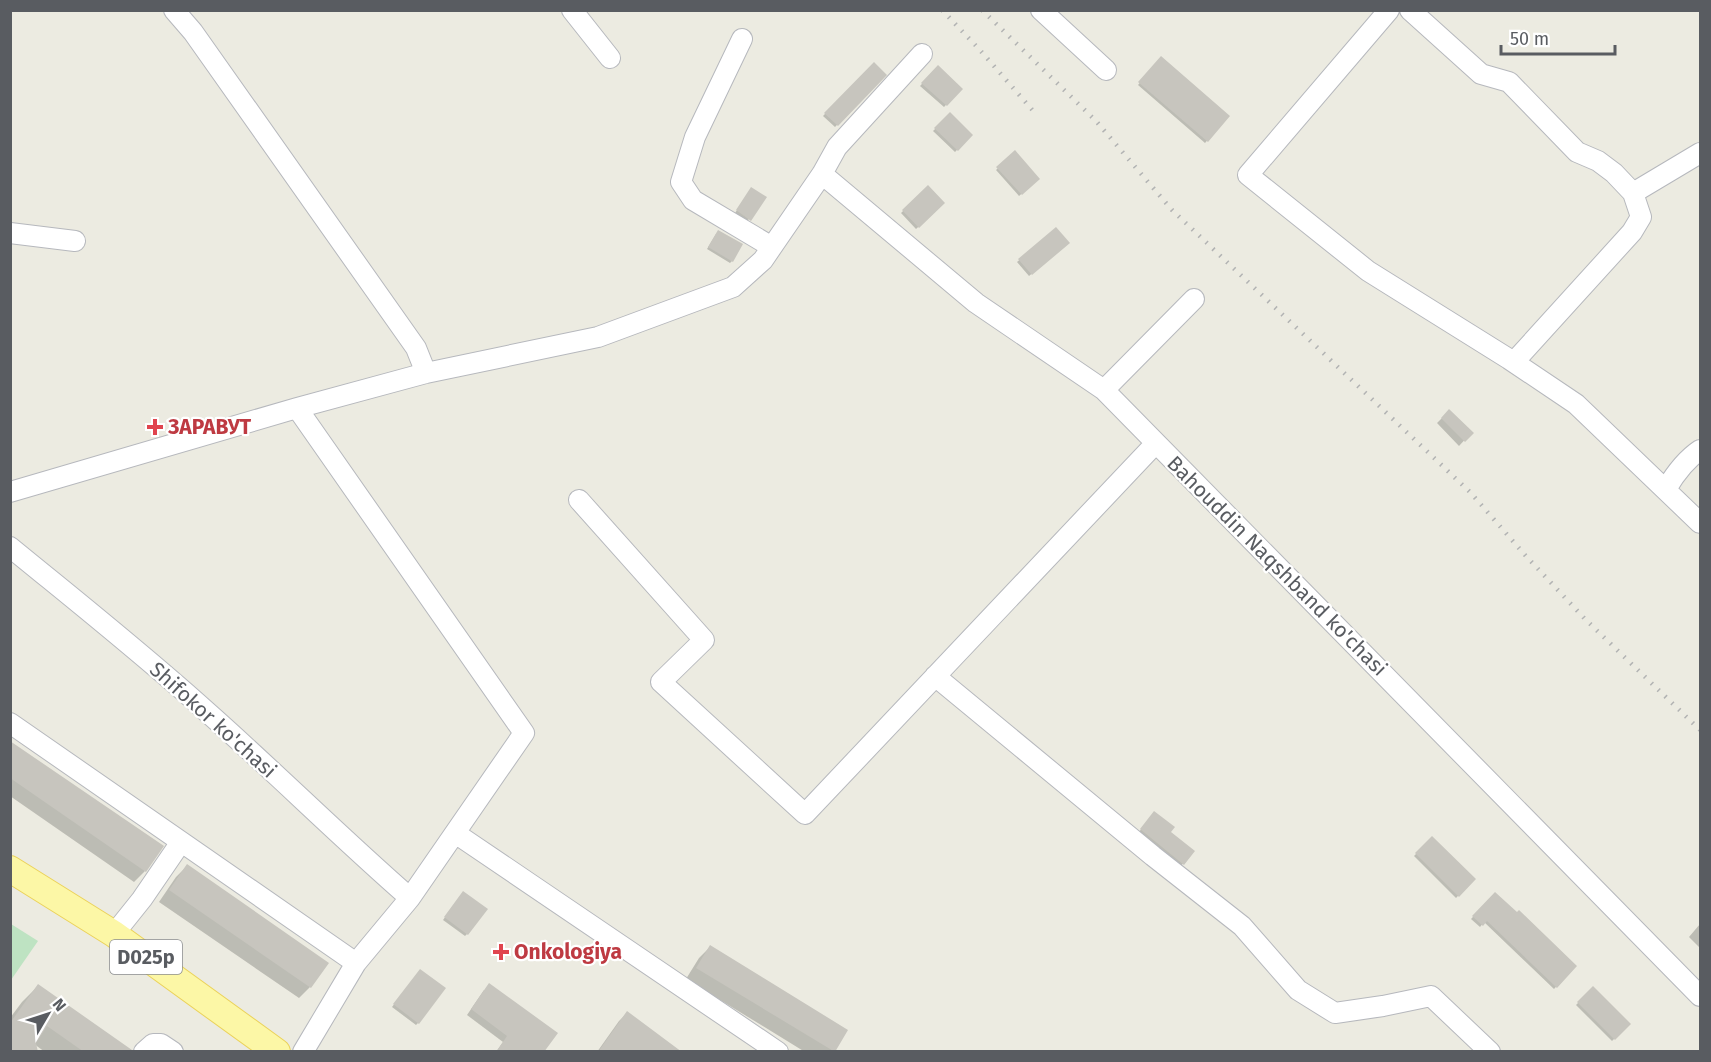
<svg xmlns="http://www.w3.org/2000/svg" width="1711" height="1062" viewBox="0 0 1711 1062" font-family="'Fira Sans',sans-serif">
  <style>
    .green { fill: #bee3c2 }
    .shadow { fill: #0003 }
    .building { fill: #c7c5be }
    .lines { fill: none; stroke-linecap: round; stroke-linejoin: round }
    .minor-casing { stroke: #b6b8bd; stroke-width: 22 }
    .major-casing { stroke: #ebd25a; stroke-width: 28 }
    .minor { stroke: #fff; stroke-width: 20 }
    .major { stroke: #fcf7a6; stroke-width: 26 }
    .rail { stroke: #b2b3b3; stroke-width: 4.5; stroke-dasharray: 1.5 8; stroke-linecap: butt }
    .health-dot { fill: #e0444e; stroke: #fff; stroke-width: 2 }
    .labels { text-anchor: middle; dominant-baseline: central; stroke-width: 4.5; stroke-linejoin: round; paint-order: stroke }
    .shield { fill: #fff; stroke: #8b8d90; stroke-width: 1.5 }
    .shield-label { font-size: 20px; font-weight: bold; fill: #595c61 }
    .health-label { font-size: 21px; font-weight: bold; fill: #be3a42; stroke: #fff; text-anchor: start }
    .street-label { font-size: 21px; fill: #595c61; stroke: #fff }
  </style>
  <rect width="100%" height="100%" fill="#ecebe1"/>
  <path class="green" d="M11 924 38 941 11 980Z"/>
  <path class="shadow" d="M1161 58 1228 117 1205 143 1138 85Z
    M874 64 885 75 835 127 823 116Z
    M938 67 961 89 944 107 920 86Z
    M950 115 971 135 955 152 933 131Z
    M1015 152 1038 179 1019 196 996 170Z
    M928 187 943 203 916 229 901 213Z
    M750 191 749 219 747 221 735 213Z
    M1056 229 1068 243 1029 276 1017 262Z
    M716 234 732 261 730 263 707 249Z
    M1449 411 1471 433 1459 446 1437 423Z
    M10 742 145 871 134 882 10 796Z
    M1152 815 1169 832 1193 851 1181 866 1139 832Z
    M1432 838 1474 879 1456 898 1414 856Z
    M187 866 327 963 310 987 299 998 159 902 176 877Z
    M1495 894 1575 966 1554 989 1484 922 1480 927 1471 919Z
    M461 895 467 934 465 936 443 920Z
    M1700 924V948L1689 937Z
    M710 947 846 1030 833 1051 805 1052 686 979 699 958Z
    M418 973V1023L416 1025 392 1007Z
    M38 986 131 1052H45L34 1044 10 1052V1018L22 1002Z
    M1593 988 1629 1024 1612 1041 1576 1005Z
    M484 990 542 1052H496L503 1042 467 1015Z
    M627 1013 679 1052H597L619 1021Z"/>
  <path class="building" d="M1161 56 1230 116 1208 142 1138 82Z
    M874 62 887 75 838 126 824 113Z
    M938 65 963 89 947 106 921 83Z
    M950 112 973 135 958 151 934 128Z
    M1015 150 1040 179 1022 195 996 167Z
    M928 185 945 203 919 228 902 210Z
    M751 187 767 197 751 221 736 210Z
    M1056 227 1070 243 1032 275 1018 259Z
    M718 230 743 244 733 262 708 247Z
    M1449 409 1474 433 1465 442 1441 418Z
    M10 741 164 846 146 872 10 778Z
    M1154 811 1175 827 1171 832 1195 851 1184 865 1140 829Z
    M1432 836 1476 879 1459 897 1415 853Z
    M187 864 329 963 311 988 169 890Z
    M463 891 488 909 468 935 444 917Z
    M1495 892 1517 912 1519 910 1577 966 1557 988 1487 921 1483 926 1472 916Z
    M710 945 848 1030 835 1052 696 968Z
    M420 969 446 988 419 1024 393 1004Z
    M489 983 558 1033 544 1052H496L507 1036 471 1009Z
    M38 984 132 1050V1052H84L47 1026 36 1043 38 1052H10V1023Z
    M1593 986 1631 1024 1615 1040 1577 1002Z
    M627 1011 682 1052H598Z"/>
  <g class="lines">
    <g class="minor-casing">
      <path id="minor" d="M174 10 193 32 416 348 426 373
        M572 10 610 58
        M1041 10 1106 70
        M1389 10 1248 175 1368 271 1509 359 1576 404 1700 523
        M1410 10 1481 74 1509 82 1577 152 1598 161 1614 173 1633 193 1641 217 1632 232 1514 362
        M742 39 695 137 681 182 693 200 772 247
        M822 174 976 303 1104 390 1700 996
        M1633 193 1700 153
        M10 233 75 241
        M1104 390 1194 299
        M297 408 524 733 410 898 356 963 303 1052
        M1666 489C1675 474 1685 460 1700 450
        M10 492 297 408 426 373 598 337 733 287 763 260 822 174 837 147 922 54
        M579 500 704 640 661 682 805 814 1156 443
        M10 547C76 601 143 654 206 711 275 772 340 837 410 898
        M935 676 1153 856 1242 926 1298 990 1335 1013 1383 1006 1431 996 1490 1052
        M10 723 356 963
        M455 833 778 1052
        M114 934 142 899 181 842
        M144 1052 153 1044H161L173 1052"/>
    </g>
    <g class="major-casing">
      <path id="major" d="M10 869 114 934 277 1052"/>
    </g>
    <use href="#minor" class="minor"/>
    <use href="#major" class="major"/>
    <path class="rail" d="M942 10 979 49 1035 113
      M982 10 1096 121 1172 210 1470 492 1525 555 1585 619 1700 730"/>
  </g>
  <g class="health-dot">
    <path d="M152 418h6v6h6v6h-6v6h-6v-6h-6v-6h6z"/>
    <path d="M498 943h6v6h6v6h-6v6h-6v-6h-6v-6h6z"/>
  </g>
  <g class="labels">
    <rect class="shield" x="110" y="940" width="72" height="34" rx="4.5"/>
    <g class="shield-label">
      <text x="146" y="957">D025p</text>
    </g>
    <g class="health-label">
      <text x="168" y="427">ЗАРАВУТ</text>
      <text x="514" y="952">Onkologiya</text>
    </g>
    <g class="street-label">
      <text transform="translate(1277 566) rotate(45)">Bahouddin Naqshband ko'chasi</text>
      <text transform="translate(213 720) rotate(42)">Shifokor ko'chasi</text>
    </g>
  </g>
  <rect width="1711" height="1062" fill="none" stroke="#595c61" stroke-width="24"/>
  <g transform="translate(48 1014) rotate(51)" stroke="#ffffff" stroke-width="4.5" paint-order="stroke">
  <path d="M0-4.5L10 22L0 15L-10 22Z" fill="#595c61"/>
  <text y="-9" font-size="16" font-weight="bold" text-anchor="middle" fill="#595c61">N</text>
  </g>
  <path d="M1501 45v9h114v-9" fill="none" stroke="#595c61" stroke-width="3"/>
  <text x="1510" y="45" font-size="18" fill="#595c61" stroke="#ffffff" stroke-width="4.5" paint-order="stroke">50 m</text>
</svg>
